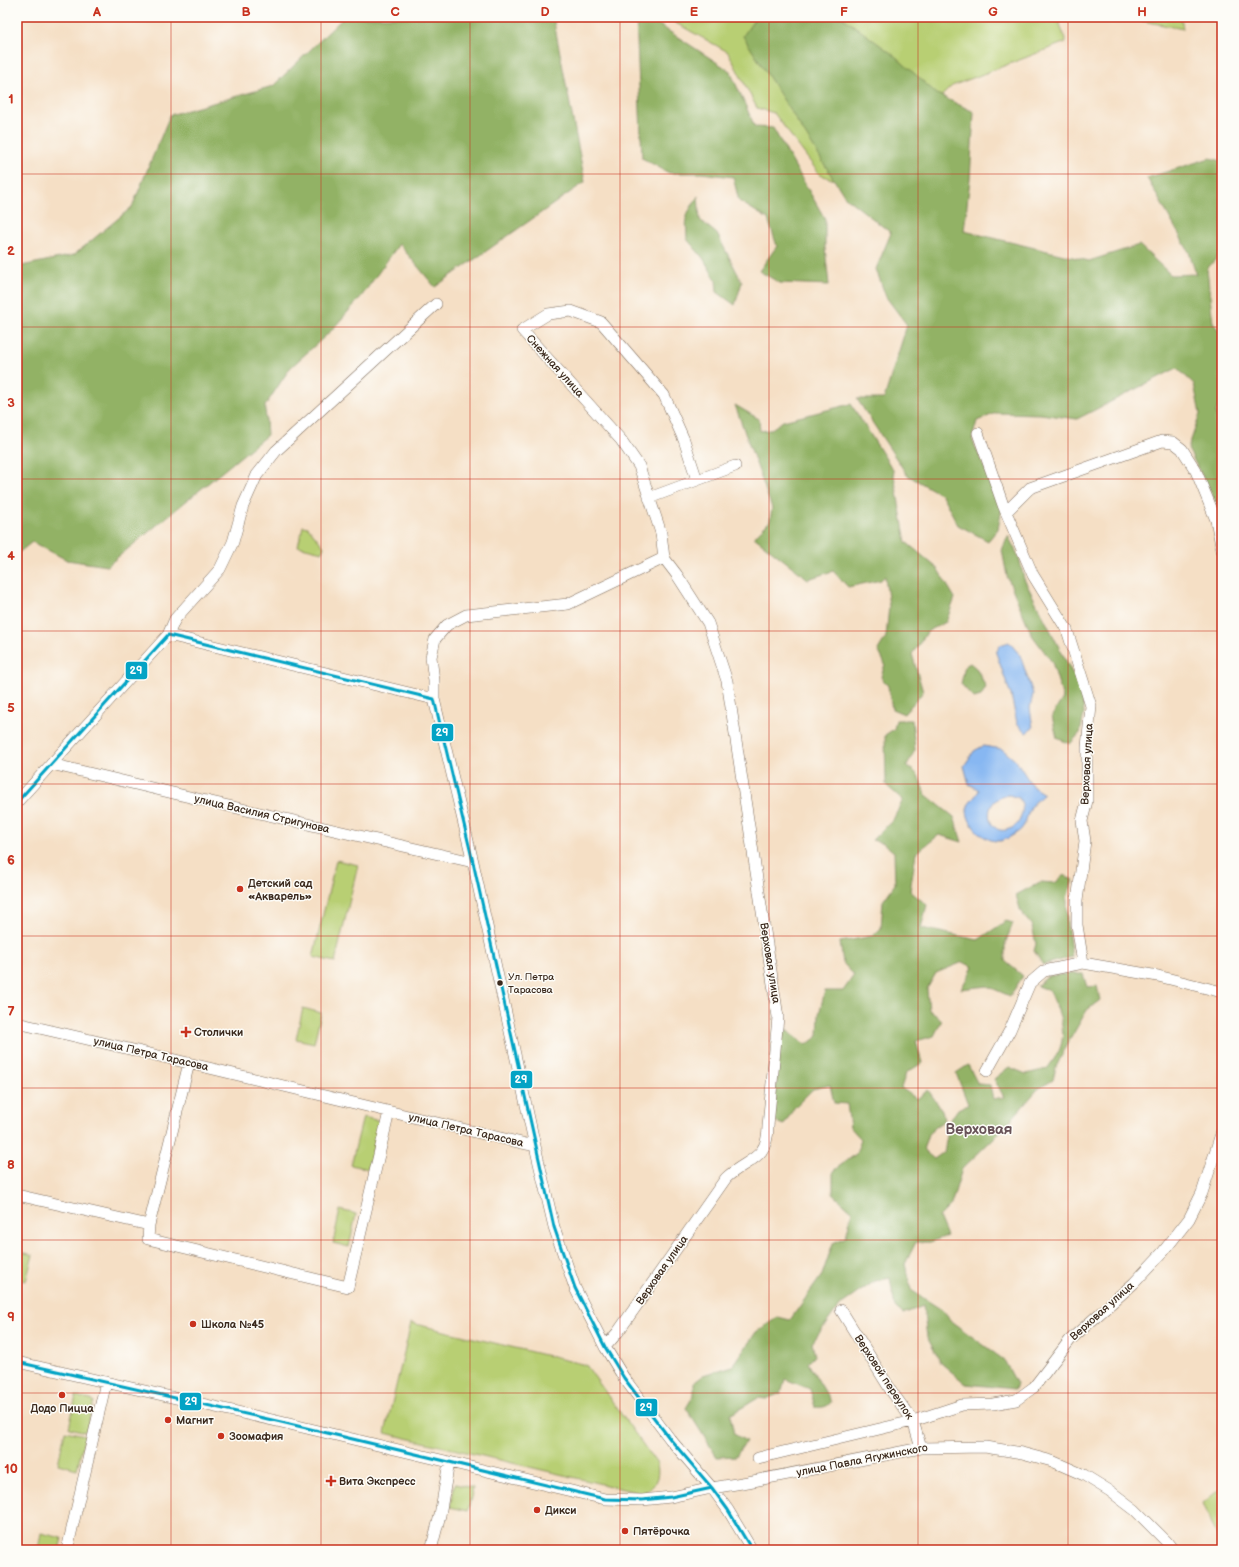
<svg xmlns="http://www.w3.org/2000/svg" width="1239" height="1567" viewBox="0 0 1239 1567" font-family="'Balsamiq Sans',sans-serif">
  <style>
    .green { fill: #b8cf73; stroke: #7a7c48 }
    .forest { fill: #92b265; stroke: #666e42 }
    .water { fill: #87b7f2; stroke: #617088; fill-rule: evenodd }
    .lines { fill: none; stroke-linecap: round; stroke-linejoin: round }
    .minor-casing { stroke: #7c6958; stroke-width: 12 }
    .minor { stroke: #fff; stroke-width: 11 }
    .bus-1-casing { stroke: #fdfcf7; stroke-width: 6 }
    .bus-1 { stroke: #03a3c5; stroke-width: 3 }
    .grid { fill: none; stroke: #c8321e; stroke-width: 1; stroke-opacity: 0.55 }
    .poi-dot { fill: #c8321e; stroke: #fdfcf7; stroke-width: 1.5 }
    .bus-dot { fill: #3b2a1e; stroke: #fdfcf7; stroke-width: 1.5 }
    .labels { text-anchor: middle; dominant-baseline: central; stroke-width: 3; stroke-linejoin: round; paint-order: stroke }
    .bus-label { font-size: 10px; fill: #3b2a1e; stroke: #fdfcf7; text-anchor: start }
    .street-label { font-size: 11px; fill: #3b2a1e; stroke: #fdfcf7 }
    .poi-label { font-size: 11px; font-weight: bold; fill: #3b2a1e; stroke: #fdfcf7; text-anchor: start }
    .district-label { font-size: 15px; font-weight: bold; fill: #685358; stroke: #fdfcf7 }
    .line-badge { stroke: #fdfcf7; stroke-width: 1.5 }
    .badge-label { font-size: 11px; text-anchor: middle; font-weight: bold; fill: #fff }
    .neatline { fill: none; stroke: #c8321e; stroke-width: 1.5 }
    .grid-label { font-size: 13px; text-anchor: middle; font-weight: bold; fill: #c8321e }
  </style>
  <rect width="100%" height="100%" fill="#fdfcf7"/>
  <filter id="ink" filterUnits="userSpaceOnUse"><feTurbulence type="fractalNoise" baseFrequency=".025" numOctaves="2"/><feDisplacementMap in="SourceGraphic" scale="8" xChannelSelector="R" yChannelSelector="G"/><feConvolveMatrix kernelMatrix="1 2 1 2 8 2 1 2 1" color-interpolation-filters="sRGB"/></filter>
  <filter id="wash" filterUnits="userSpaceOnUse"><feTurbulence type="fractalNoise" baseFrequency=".012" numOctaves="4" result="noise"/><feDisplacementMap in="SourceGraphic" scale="16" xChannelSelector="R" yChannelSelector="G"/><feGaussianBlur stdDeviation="0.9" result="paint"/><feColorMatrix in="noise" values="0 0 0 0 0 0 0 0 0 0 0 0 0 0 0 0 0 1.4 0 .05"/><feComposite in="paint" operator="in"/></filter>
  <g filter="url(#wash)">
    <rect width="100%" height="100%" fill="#f5dfc5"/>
    <path class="green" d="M670 17H1104L1058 18 1066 42 952 86 849 185 820 175 774 113 757 108 728 52 674 22Z
      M1124 17H1181L1183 29Z
      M303 526 308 527 324 547 322 552 298 546Z
      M336 860 358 865 335 962 313 957Z
      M303 1008 321 1013 314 1043 296 1039Z
      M363 1117 380 1121 368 1169 351 1165Z
      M340 1210 356 1214 349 1247 333 1243Z
      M17 1251 33 1255 26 1281 17 1279Z
      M411 1323 586 1365 657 1464C660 1479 655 1484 644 1494L385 1433Z
      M76 1396 94 1401 86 1432 69 1428Z
      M65 1431 85 1435 77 1469 58 1464Z
      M455 1484 473 1488 468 1511 450 1507Z
      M1222 1487V1547L1203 1503Z
      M41 1533 62 1538 59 1550H38Z"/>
    <path class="forest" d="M344 17H553L585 182 435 287 399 244 361 297 331 331 290 368 265 406 267 435 107 566 67 560 32 542 17 554V267L74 255 132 207 170 115 273 86Z
      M636 17H647L730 71 755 127 773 128 825 219V248L829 285 780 283 759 271 777 246 768 219 739 201 733 177 702 173H669L642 158Z
      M756 17H842L895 56 937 94 974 112 970 179 964 231 1089 261 1139 245 1171 275 1196 274 1189 252 1147 178 1210 158 1222 161V252L1207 269 1213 323 1222 334V395L1216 412 1222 442V514L1188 449 1200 414 1194 384 1177 368 1077 419 1041 414 996 413 977 421 972 439 1002 508 998 529 988 541 958 525 942 495 907 475 857 399H884L907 325 886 297 876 269 891 233 845 197 743 36Z
      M698 196 700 220 717 234 742 282 735 305 717 292 716 280 703 258 687 239 686 216Z
      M851 404 893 470 906 542 937 568 955 598 946 622 928 631 912 654 923 692 904 714 892 709 888 686 881 677 885 664 878 650 886 637 889 606 885 576 881 580 848 587 833 571 808 579 754 537 770 521 772 508 735 405 759 419 760 431 770 430 783 421Z
      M1008 536 1019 557 1024 579 1082 692 1084 714 1080 733 1070 744 1057 738 1052 716 1063 698 1052 662 1032 635 1007 576 1002 550Z
      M970 663 977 669 986 687 981 696 974 698 961 684 965 666Z
      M896 720H912L915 750 907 765 918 775 925 794 954 817 962 842 939 835 916 853 910 891 927 905 921 928 978 940 1006 921 1013 923 1005 944V961L1023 976 1010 996 987 986 961 989 973 967 963 962 936 973 927 989 929 1010 942 1020 934 1036 916 1041 922 1063 906 1073 901 1088 917 1099 928 1090 942 1110 944 1120 928 1134 923 1150 934 1159 944 1152 950 1120 958 1109 968 1104 956 1073 968 1065 978 1084 990 1085 993 1099 1004 1097 994 1079 1009 1067 1026 1074 1047 1069C1051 1063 1056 1057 1059 1051 1068 1030 1058 1010 1050 991L1037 986 1048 976 1068 974H1083L1087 987 1097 986 1100 1000 1087 1010 1068 1043 1056 1067 1053 1080 1038 1089 1002 1130 962 1169 951 1205 939 1217 947 1236 930 1242H916L905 1264 911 1290 942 1310 952 1322 1004 1360 1017 1384 1015 1389 966 1384 941 1363 927 1337 923 1306 903 1314 895 1307 890 1278 875 1281 839 1306 812 1343 815 1356 808 1363 831 1402C828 1407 821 1408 815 1407L810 1389 785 1379 781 1393 766 1399 758 1398 730 1415 734 1434 746 1441 736 1456 717 1457 686 1408 694 1395V1382L703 1375 733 1366 756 1332 778 1317 790 1320 822 1275 833 1243 846 1237 852 1211 833 1194V1171L856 1154 861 1139 850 1127 847 1104 834 1103 830 1085 813 1089 794 1108 784 1125 773 1121 781 1026 806 1045 818 1036 819 1014 825 991H843L854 975 843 963 840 942 873 936 881 928 883 901 895 884 894 852 883 843 872 840 893 820 903 800 886 785 885 735 894 729Z
      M1064 875 1073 880 1067 898V924L1072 957 1043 965 1034 951 1036 944 1032 926 1021 912 1016 895 1040 882 1055 883Z"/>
    <path class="water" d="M1009 642 1020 655 1033 694 1030 708 1033 728 1026 733 1017 723 1011 695 996 653 1000 645Z
      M983 746 1002 749 1017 762 1033 787 1044 794C1040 798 1034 802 1031 807 1026 815 1027 826 1018 832 1013 835 1005 841 999 841 984 842 968 825 967 811 967 802 976 798 979 790L969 784 964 766 974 751ZM1009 795 1019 798C1024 806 1023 811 1020 819 1018 824 1015 827 1009 829 988 838 978 799 1009 795Z"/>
  </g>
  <g filter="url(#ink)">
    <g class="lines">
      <g class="minor-casing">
        <path id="minor" d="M978 433 1003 505 1033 575 1067 630 1091 706 1087 747V801L1082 821 1085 841 1077 901V925L1083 963 1158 976 1222 992
          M649 498 735 466
          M1006 512 1030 488 1162 441 1173 442 1182 449 1196 471 1216 520 1222 550
          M664 558 568 604 466 615 447 625 435 639 431 657 434 681V699L473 862 535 1146 554 1227 575 1288 605 1347 624 1378 670 1439 712 1488 728 1510 752 1550
          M168 635 434 699
          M51 764 198 799 473 862
          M17 802 168 635 175 619 220 569 233 542 243 506 257 475 276 451 436 304
          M17 1023C190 1062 362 1106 535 1146
          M189 1063 149 1225 148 1239 348 1287 389 1112
          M987 1071 1010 1030 1030 983 1044 971 1083 963
          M17 1195 149 1225
          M841 1310 892 1392 913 1421 921 1448
          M605 1347 618 1332 726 1178C747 1158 768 1161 768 1126L778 1017 727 681 708 623 677 575 664 558 661 533 639 466 621 440 522 330 548 314 571 311 601 322 664 395 684 440 697 480
          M17 1362 281 1422 605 1499 642 1500 671 1497 712 1488 748 1482 921 1448 985 1447 1022 1453 1052 1461 1084 1475 1110 1491 1135 1510 1166 1541 1173 1550
          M758 1458 913 1421 962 1405 993 1404 1016 1400 1034 1387 1070 1340 1134 1283 1163 1252 1189 1219 1202 1193 1222 1131
          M67 1550 106 1382
          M431 1550 440 1515 449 1462"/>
      </g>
      <use href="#minor" class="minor"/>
      <g class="bus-1-casing">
        <path id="bus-1" d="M17 802 168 635 434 699 473 862 554 1227 575 1288 605 1347 624 1378 670 1439 712 1488 728 1510 752 1550
          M17 1362 281 1422 605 1499 642 1500 671 1497 712 1488"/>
      </g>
      <use href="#bus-1" class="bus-1"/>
    </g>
  </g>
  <path class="grid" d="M171 17V1550M321 17V1550M470 17V1550M620 17V1550M769 17V1550M918 17V1550M1068 17V1550M17 174H1222M17 327H1222M17 479H1222M17 631H1222M17 784H1222M17 936H1222M17 1088H1222M17 1240H1222M17 1393H1222"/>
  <g class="poi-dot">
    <circle cx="240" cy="889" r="4"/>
    <path d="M184 1026h4v4h4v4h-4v4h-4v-4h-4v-4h4z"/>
    <circle cx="193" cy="1324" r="4"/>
    <circle cx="62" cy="1395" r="4"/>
    <circle cx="168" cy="1420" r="4"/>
    <circle cx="221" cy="1436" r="4"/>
    <path d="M329 1475h4v4h4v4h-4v4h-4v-4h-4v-4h4z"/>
    <circle cx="537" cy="1510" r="4"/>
    <circle cx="625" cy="1531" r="4"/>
  </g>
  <circle class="bus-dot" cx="500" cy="983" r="3.5"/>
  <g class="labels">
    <g class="bus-label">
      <text x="508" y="977">Ул. Петра<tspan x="508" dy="13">Тарасова</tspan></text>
    </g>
    <g class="street-label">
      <text transform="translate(555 366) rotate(48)">Снежная улица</text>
      <text transform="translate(1087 764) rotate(-87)">Верховая улица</text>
      <text transform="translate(262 814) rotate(13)">улица Василия Стригунова</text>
      <text transform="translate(770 963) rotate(81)">Верховая улица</text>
      <text transform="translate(151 1054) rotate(13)">улица Петра Тарасова</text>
      <text transform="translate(466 1130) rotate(13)">улица Петра Тарасова</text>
      <text transform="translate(662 1270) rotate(-55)">Верховая улица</text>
      <text transform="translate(1102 1311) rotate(-42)">Верховая улица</text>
      <text transform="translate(884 1377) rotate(57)">Верховой переулок</text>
      <text transform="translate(862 1460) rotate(-11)">улица Павла Ягужинского</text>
    </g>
    <g class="poi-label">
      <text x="248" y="883">Детский сад<tspan x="248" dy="13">«Акварель»</tspan></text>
      <text x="194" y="1032">Столички</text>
      <text x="201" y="1324">Школа №45</text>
      <text x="62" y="1408" text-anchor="middle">Додо Пицца</text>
      <text x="176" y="1420">Магнит</text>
      <text x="229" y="1436">Зоомафия</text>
      <text x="339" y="1481">Вита Экспресс</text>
      <text x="545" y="1510">Дикси</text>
      <text x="633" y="1531">Пятёрочка</text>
    </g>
    <g class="district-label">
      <text x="979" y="1129">Верховая</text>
    </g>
  </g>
  <g class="line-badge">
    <rect x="125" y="661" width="23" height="19" rx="4" fill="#03a3c5"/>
    <rect x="431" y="723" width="23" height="19" rx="4" fill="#03a3c5"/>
    <rect x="510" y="1070" width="23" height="19" rx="4" fill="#03a3c5"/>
    <rect x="179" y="1392" width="23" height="19" rx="4" fill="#03a3c5"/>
    <rect x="635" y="1398" width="23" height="19" rx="4" fill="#03a3c5"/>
  </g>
  <g class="badge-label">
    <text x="136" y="674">29</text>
    <text x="442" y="736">29</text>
    <text x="521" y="1083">29</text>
    <text x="191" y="1405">29</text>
    <text x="646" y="1411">29</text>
  </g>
  <rect width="1239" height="1567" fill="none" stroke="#fdfcf7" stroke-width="44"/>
  <rect x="22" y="22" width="1195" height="1523" class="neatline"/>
  <g class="grid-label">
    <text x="97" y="16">A</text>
    <text x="246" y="16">B</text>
    <text x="395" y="16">C</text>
    <text x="545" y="16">D</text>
    <text x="694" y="16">E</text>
    <text x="844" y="16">F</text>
    <text x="993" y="16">G</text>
    <text x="1142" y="16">H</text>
    <text x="11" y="103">1</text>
    <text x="11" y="255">2</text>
    <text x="11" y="407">3</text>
    <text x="11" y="560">4</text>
    <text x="11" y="712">5</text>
    <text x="11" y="864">6</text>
    <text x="11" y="1016">7</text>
    <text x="11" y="1169">8</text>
    <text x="11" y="1321">9</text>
    <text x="11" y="1473">10</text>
  </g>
</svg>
